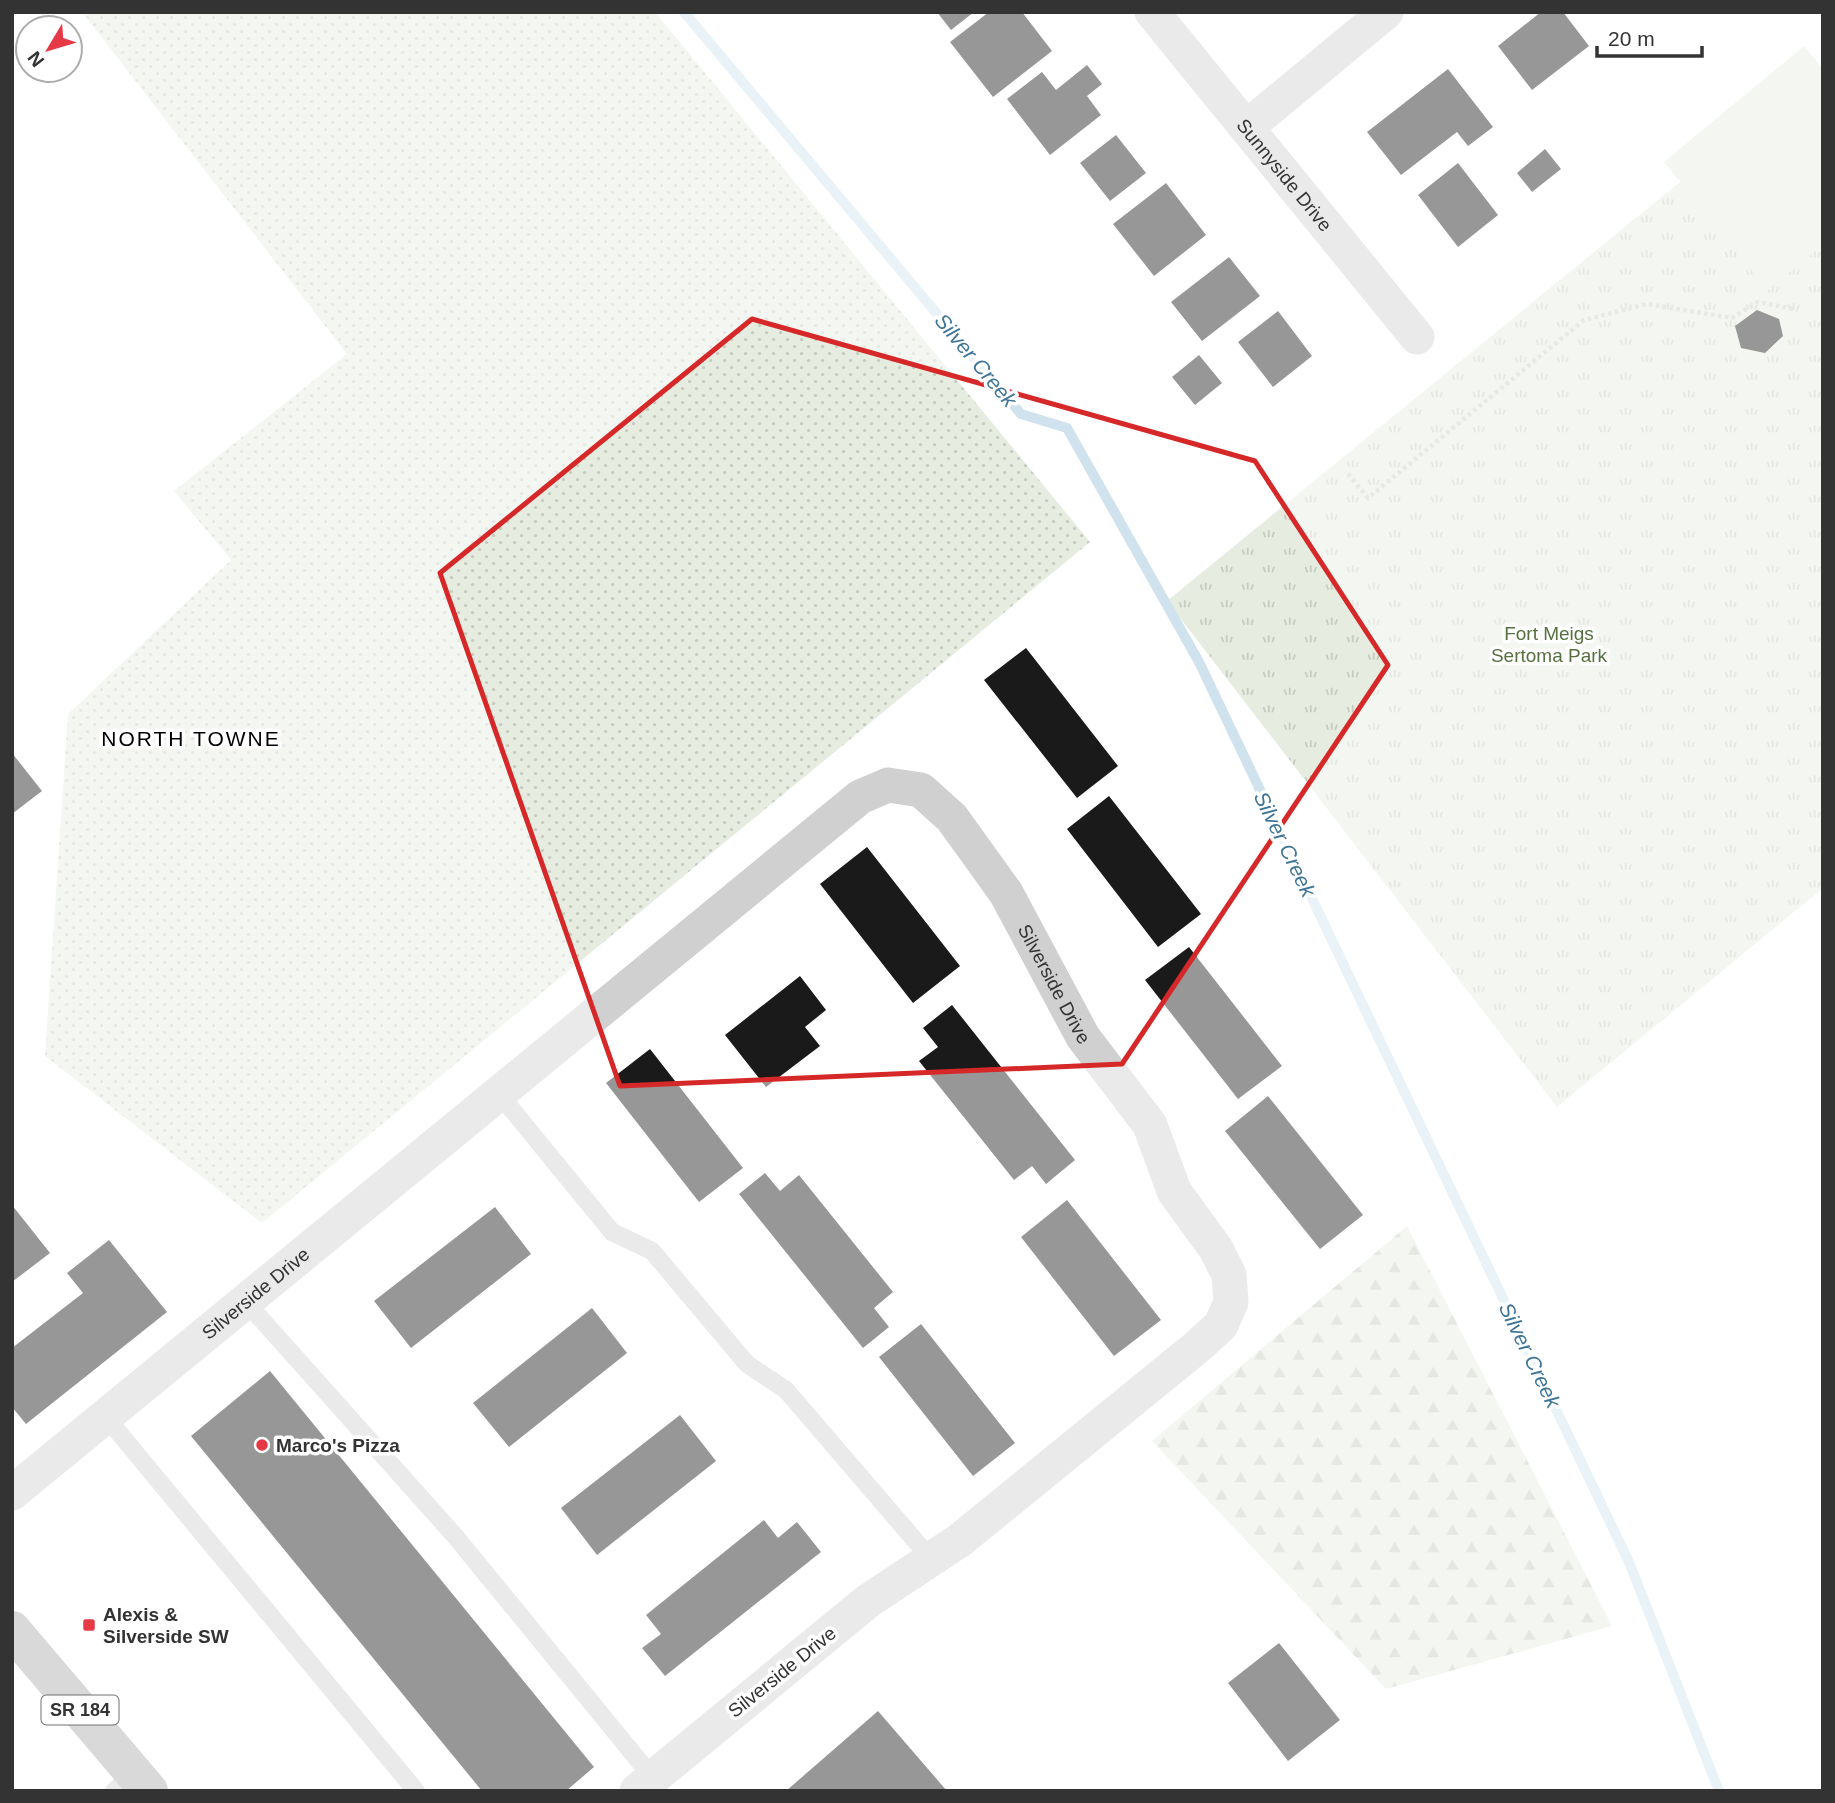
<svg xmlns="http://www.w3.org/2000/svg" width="1835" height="1803" viewBox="0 0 1835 1803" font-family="Helvetica,sans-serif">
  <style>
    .grass { fill: url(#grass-dots) }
    .forest { fill: url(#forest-firs) }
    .park { fill: url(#park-tufts) }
    .pitch { fill: #e6ecdf }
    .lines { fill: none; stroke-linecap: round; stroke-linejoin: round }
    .stream { stroke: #cfe2ee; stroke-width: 10 }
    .building { fill: #1a1a1a }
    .path { stroke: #cdcdcd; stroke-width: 4.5; stroke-dasharray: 3.5 3.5; stroke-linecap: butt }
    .service { stroke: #d0d0d0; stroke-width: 18 }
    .minor { stroke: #d0d0d0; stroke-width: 35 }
    .primary { stroke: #ababab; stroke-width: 38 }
    .marked { fill: none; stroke: #d62828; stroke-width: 5; stroke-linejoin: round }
    .poi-dot { fill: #e63946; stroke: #fff; stroke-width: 2.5 }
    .labels { text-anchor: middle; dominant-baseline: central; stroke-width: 7; stroke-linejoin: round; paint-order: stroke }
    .shield { fill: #fff; stroke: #707070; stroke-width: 2 }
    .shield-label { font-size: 18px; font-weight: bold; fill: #333 }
    .street-label { font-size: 19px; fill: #333; stroke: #fff }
    .park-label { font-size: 19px; fill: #56703f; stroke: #fff }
    .poi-label { font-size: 19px; font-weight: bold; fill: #333; stroke: #fff; text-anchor: start }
    .water-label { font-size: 21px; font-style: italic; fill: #3f7597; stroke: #fff }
    .neighbourhood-label { font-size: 21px; letter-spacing: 2px; fill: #000; stroke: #fff }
  </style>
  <defs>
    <pattern id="grass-dots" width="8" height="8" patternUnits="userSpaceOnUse" patternTransform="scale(1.75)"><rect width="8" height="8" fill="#e6ecdf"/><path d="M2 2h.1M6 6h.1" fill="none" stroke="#c6cbc0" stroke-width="1.8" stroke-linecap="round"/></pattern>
    <pattern id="forest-firs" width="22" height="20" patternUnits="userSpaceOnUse" patternTransform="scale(1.75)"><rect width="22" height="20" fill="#e6ecdf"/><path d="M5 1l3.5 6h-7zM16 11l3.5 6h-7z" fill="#c6cbc0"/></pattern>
    <pattern id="park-tufts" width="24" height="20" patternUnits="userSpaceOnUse" patternTransform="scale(1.75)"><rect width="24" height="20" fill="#e6ecdf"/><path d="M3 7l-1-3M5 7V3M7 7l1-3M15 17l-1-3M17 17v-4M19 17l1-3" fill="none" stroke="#c6cbc0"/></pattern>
  </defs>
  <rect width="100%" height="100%" fill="#fff"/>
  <path class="grass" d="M82 12H655L1090 542 262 1223 45 1056 68 714 231 560 174 491 347 354Z"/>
  <path class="forest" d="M1407 1226 1612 1626 1386 1689 1152 1441Z"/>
  <path class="park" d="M1823 65V888L1557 1107 1167 601Z"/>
  <path class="pitch" d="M1804 46 1823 69V245L1768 290 1664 162Z"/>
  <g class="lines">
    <path class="stream" d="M684 12 1021 414 1067 428 1199 662 1629 1562 1719 1791"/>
  </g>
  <path class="building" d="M937 12H974L951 30Z
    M989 12H1022L1052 51 993 97 950 42Z
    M1541 12H1563L1589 46 1532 90 1498 46Z
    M1087 65 1102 84 1087 96 1101 115 1050 155 1007 99 1042 72 1056 90Z
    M1448 69 1493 127 1468 146 1457 132 1401 175 1367 132Z
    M1116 135 1146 173 1110 201 1080 163Z
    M1545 149 1561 169 1532 192 1517 173Z
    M1458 163 1498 215 1458 247 1418 195Z
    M1166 183 1206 235 1154 276 1113 224Z
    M1229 257 1260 296 1202 341 1171 302Z
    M1757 310 1779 319 1783 336 1765 353 1741 348 1735 326Z
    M1278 311 1312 356 1273 387 1238 342Z
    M1199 355 1222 383 1195 405 1172 377Z
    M1026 648 1118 766 1077 798 984 680Z
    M12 753 42 791 12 814Z
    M1109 796 1201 914 1158 947 1067 829Z
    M867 847 960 966 913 1003 820 884Z
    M1189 947 1282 1066 1238 1099 1145 980Z
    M800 976 826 1010 805 1027 820 1046 766 1087 725 1035Z
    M952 1005 1075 1160 1046 1184 1032 1166 1014 1180 919 1061 938 1047 923 1028Z
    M650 1049 743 1168 699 1202 606 1083Z
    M1268 1096 1363 1215 1320 1249 1225 1131Z
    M765 1173 780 1191 799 1175 893 1292 874 1308 889 1327 863 1348 739 1194Z
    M1067 1200 1161 1320 1114 1356 1021 1237Z
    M12 1205 50 1253 12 1282Z
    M495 1207 531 1254 411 1348 374 1301Z
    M109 1240 167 1312 26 1424 12 1407V1348L83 1293 67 1273Z
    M592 1308 627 1353 509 1447 473 1403Z
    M921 1324 1015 1443 973 1476 879 1357Z
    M270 1371 594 1767 566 1791H482L191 1436Z
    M680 1415 716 1461 597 1555 561 1508Z
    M764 1520 778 1538 797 1522 821 1552 665 1676 642 1648 661 1634 646 1615Z
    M1279 1643 1340 1720 1288 1761 1228 1683Z
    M878 1711 947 1791H786Z"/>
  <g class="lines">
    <path class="path" d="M1348 474 1368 498 1584 320 1647 304 1732 318 1758 302 1798 310"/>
    <path class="service" d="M500 1095 612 1232 652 1251 747 1364 786 1390 931 1559
      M245 1301 455 1536 653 1778
      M105 1416 416 1791
      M114 1791 134 1774"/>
    <g class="minor">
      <path id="s1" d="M1152 12 1417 337"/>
      <path d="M1247 127 1386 12"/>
      <path id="s2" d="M12 1493 860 797 888 785 921 790 952 818 1006 893 1083 1037 1150 1125 1174 1191 1216 1249 1229 1275 1231 1302 1221 1325 1197 1347 960 1540 868 1601 637 1791"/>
    </g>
    <path class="primary" d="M12 1630 149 1791"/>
  </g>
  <path d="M0 0H1835V1803H0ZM752 319 1255 461 1388 665 1122 1064 620 1086 440 573Z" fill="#fff" fill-opacity=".55" fill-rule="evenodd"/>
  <path class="marked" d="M752 319 1255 461 1388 665 1122 1064 620 1086 440 573Z"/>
  <g class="poi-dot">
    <circle cx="262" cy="1445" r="7"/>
    <rect x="82" y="1618" width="14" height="14" rx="3.5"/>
  </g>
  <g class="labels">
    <rect class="shield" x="41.5" y="1695.5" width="77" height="29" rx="5"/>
    <g class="shield-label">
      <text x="80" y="1710">SR 184</text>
    </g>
    <g class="street-label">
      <text stroke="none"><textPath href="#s1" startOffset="210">Sunnyside Drive</textPath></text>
      <text stroke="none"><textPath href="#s2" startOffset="1398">Silverside Drive</textPath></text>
      <text stroke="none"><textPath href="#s2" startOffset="315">Silverside Drive</textPath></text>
      <text transform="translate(782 1672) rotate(-39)">Silverside Drive</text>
    </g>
    <g class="park-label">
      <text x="1549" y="633">Fort Meigs<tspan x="1549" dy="22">Sertoma Park</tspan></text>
    </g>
    <g class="poi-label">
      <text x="276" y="1445">Marco's Pizza</text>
      <text x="103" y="1614">Alexis &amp;<tspan x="103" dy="22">Silverside SW</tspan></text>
    </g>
    <g class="water-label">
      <text transform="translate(976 360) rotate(50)">Silver Creek</text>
      <text transform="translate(1285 844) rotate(64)">Silver Creek</text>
      <text transform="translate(1530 1355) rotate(64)">Silver Creek</text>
    </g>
    <g class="neighbourhood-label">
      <text x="191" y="738">NORTH TOWNE</text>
    </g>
  </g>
  <rect width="1835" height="1803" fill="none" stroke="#333333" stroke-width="28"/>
  <g transform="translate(49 49) rotate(232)"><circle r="33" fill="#ffffff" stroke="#adadad" stroke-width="2"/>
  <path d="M0-5L12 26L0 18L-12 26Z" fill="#e63946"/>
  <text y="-10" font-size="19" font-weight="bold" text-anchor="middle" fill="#333333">N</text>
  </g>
  <path d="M1597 46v10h105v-10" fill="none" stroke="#333333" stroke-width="3.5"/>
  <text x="1608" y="46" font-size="21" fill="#333333" stroke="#ffffff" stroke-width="5" paint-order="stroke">20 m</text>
</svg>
